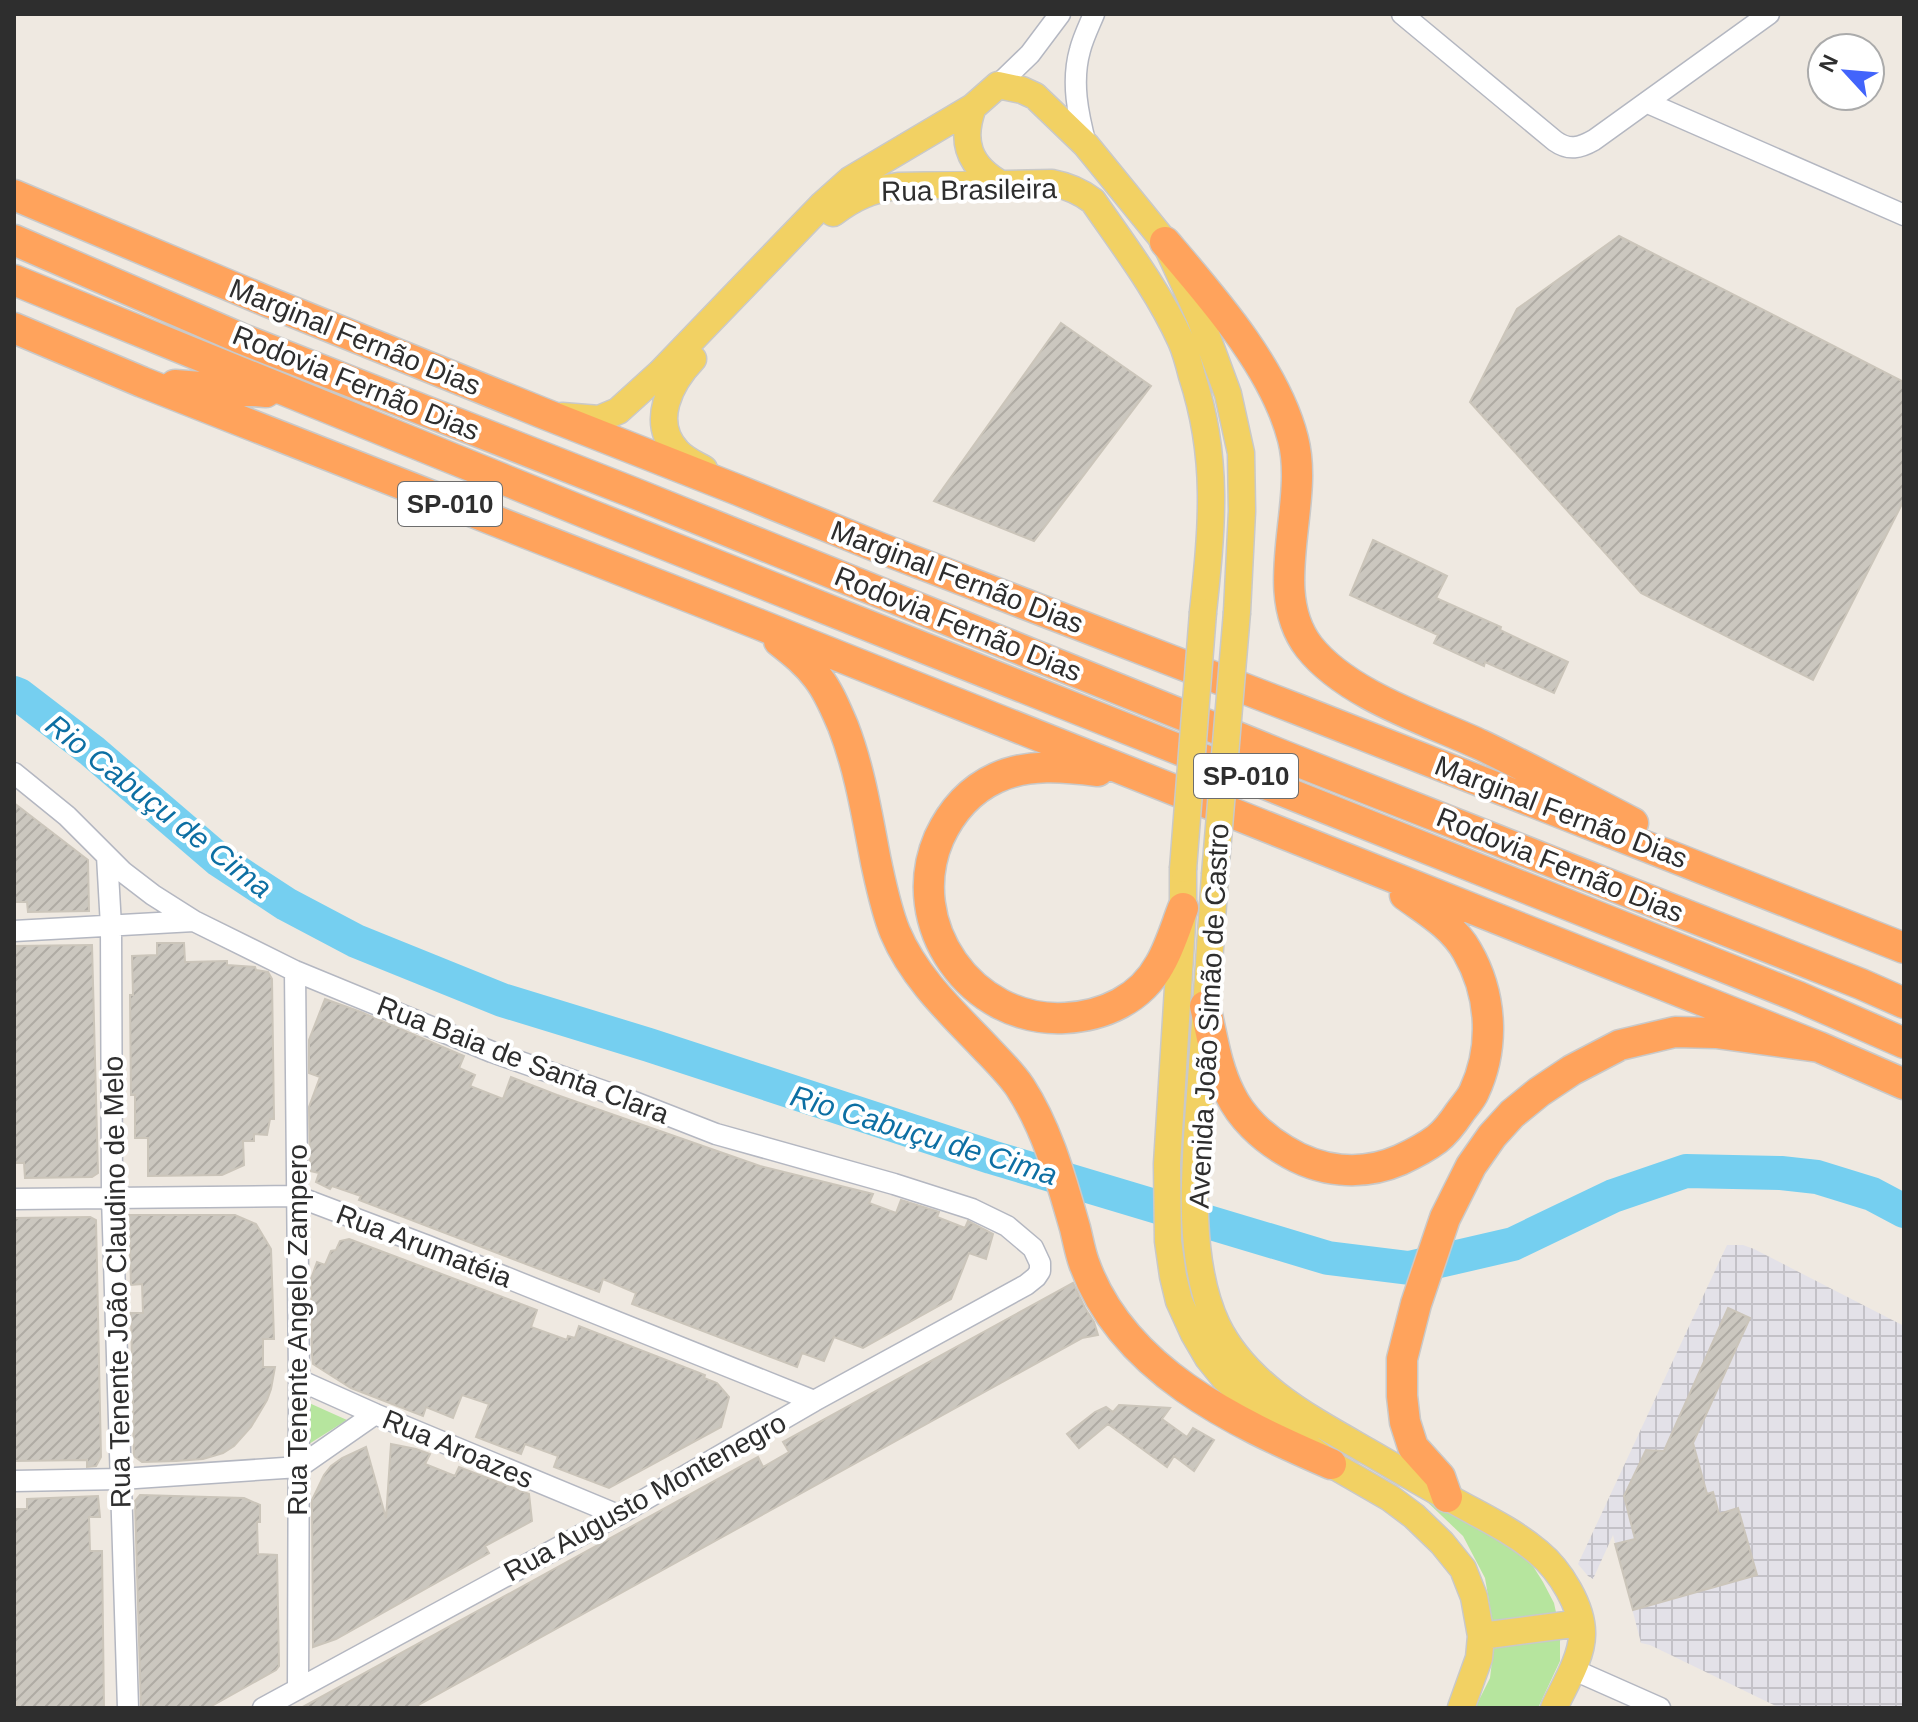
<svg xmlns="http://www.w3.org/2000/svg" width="1918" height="1722" viewBox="0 0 1918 1722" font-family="Helvetica,sans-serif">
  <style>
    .industrial { fill: url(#industrial-grid) }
    .grass { fill: #b6e59e }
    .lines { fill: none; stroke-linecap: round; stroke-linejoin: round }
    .river { stroke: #75cff0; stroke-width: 34 }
    .building { fill: url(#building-hatch); stroke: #cbc5ba; stroke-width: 2 }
    .minor-casing { stroke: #b4b7c1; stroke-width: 23 }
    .major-casing { stroke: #c9c9c9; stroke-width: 29 }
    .highway-casing { stroke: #c9c9c9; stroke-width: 33 }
    .minor { stroke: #fff; stroke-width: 20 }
    .major { stroke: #f2d163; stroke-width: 26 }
    .highway { stroke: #ffa35c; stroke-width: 30 }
    .major-bridge-casing { stroke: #c9c9c9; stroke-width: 29; stroke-linecap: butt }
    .major-bridge { stroke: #f2d163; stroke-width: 26 }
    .labels { text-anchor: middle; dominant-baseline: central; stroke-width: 8; stroke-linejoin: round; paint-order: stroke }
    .shield { fill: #fff; stroke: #6d6d6d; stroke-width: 2 }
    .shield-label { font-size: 26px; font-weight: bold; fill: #2e2e2e }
    .street-label { font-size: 28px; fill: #2e2e2e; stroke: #fff }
    .water-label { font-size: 30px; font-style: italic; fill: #0d6fa3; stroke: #fff }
  </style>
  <defs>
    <pattern id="industrial-grid" width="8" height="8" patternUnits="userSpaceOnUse" patternTransform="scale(2)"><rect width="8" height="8" fill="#e3e1e8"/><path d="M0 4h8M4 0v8" fill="none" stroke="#c3c1c7"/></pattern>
    <pattern id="building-hatch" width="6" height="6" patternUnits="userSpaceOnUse" patternTransform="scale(2)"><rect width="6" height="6" fill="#cbc7bf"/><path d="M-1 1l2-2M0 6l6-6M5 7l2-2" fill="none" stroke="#afaba4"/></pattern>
  </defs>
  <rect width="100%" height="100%" fill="#efe9e1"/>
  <path class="industrial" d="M1727 1245H1743L1754 1249 1904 1326V1708H1780L1650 1645 1641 1643 1613 1535 1593 1579 1588 1576 1578 1564Z"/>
  <path class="grass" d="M298 1398 347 1420 301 1449Z
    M1421 1496 1503 1539 1531 1563 1543 1582 1554 1603 1560 1631V1661L1538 1708H1475L1490 1678 1495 1636 1485 1578 1463 1536Z"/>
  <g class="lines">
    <path class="river" d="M14 693 19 695 92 751 219 860 286 904 356 941 502 1000 649 1045 991 1157 1328 1258 1409 1268 1513 1244 1613 1196 1686 1171 1781 1173 1817 1177 1872 1194 1904 1211"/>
  </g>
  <path class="building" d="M1619 236 1904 382V500L1813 680 1641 593 1470 402 1517 309Z
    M1061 323 1151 386 1034 541 934 501Z
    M1373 540 1447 576 1436 598 1501 627 1500 630 1568 662 1554 693 1485 662 1484 666 1434 643 1438 635 1350 595Z
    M14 803 88 860 89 911 28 912 27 902H14Z
    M157 943H184L185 962 227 961V965L255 967 256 970 268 972 272 979 274 1119H270L267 1135 254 1134V1141H243L244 1165 222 1175 148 1176V1138H135V1095H131L130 995H133L132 956 157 955Z
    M92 945 98 1173 92 1177 25 1178 24 1163H14V946Z
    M325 999 361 1012 464 1056 459 1068 475 1075 470 1086 503 1099 511 1077 557 1095 760 1166 873 1194 869 1203 896 1213 901 1200 939 1212 937 1217 965 1228 968 1221 993 1234 986 1259 969 1253 951 1299 863 1348 834 1337 824 1361 802 1353 797 1367 632 1304 636 1293 603 1279 599 1292 359 1200 361 1196 332 1186 330 1189 316 1182 319 1173 310 1171 309 1107 320 1077 309 1073V1040Z
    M129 1215H235L256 1224 271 1249 274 1339H263V1367H275L271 1389 267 1400 251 1427 234 1446 223 1453 203 1459 176 1461 142 1462 134 1456 131 1313H143L142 1284 131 1285Z
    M90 1217 96 1220 101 1457 96 1466 87 1467V1460L14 1461V1218Z
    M349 1239 537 1310 531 1327 567 1340 568 1336 575 1338 579 1326 705 1375 704 1378 717 1383 729 1397 721 1427 609 1488 554 1467 558 1456 525 1444 521 1454 476 1437 489 1404 462 1395 453 1418 426 1407 423 1416 351 1388 313 1364 312 1355 311 1279 317 1262 325 1265 331 1251 336 1250 340 1241Z
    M1073 1283 1085 1308 1094 1322 1098 1335 1082 1338 413 1708H301L758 1457 763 1467 789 1452 783 1442Z
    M1728 1308 1750 1318 1693 1443 1707 1494 1713 1492 1719 1514 1738 1508 1757 1575 1633 1610 1615 1544 1635 1539 1624 1496 1646 1450 1664 1451Z
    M1119 1405 1170 1408 1162 1419 1187 1437 1193 1428 1214 1440 1194 1471 1174 1456 1167 1467 1108 1424 1079 1448 1067 1434 1095 1412 1106 1407 1113 1412Z
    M391 1444 416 1449 430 1454 425 1464 455 1476 459 1467 529 1494 532 1521 485 1546 489 1553 336 1639 313 1647 312 1500 324 1475 331 1466 342 1458 366 1447 386 1518Z
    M140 1495 244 1498 260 1505V1522H257L258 1554 277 1555 279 1666 276 1670 208 1708H141L135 1501Z
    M98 1496 100 1517H89L90 1551H102L104 1708H17V1703H14V1509H27V1499Z"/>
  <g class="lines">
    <g class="minor-casing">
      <path id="minor" d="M1402 14 1555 141C1569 151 1580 148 1594 140L1769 14
        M998 85 1030 54 1060 14
        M1648 103 1904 215
        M1086 145C1078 114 1071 82 1080 50 1083 38 1089 26 1094 14
        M14 773 67 816 123 872 153 895 194 921 295 971 492 1052 629 1100 716 1134 894 1184 972 1209 1007 1226 1033 1248 1040 1263V1271L1036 1277 1026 1285 814 1401 618 1515 263 1708
        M107 856 111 926 112 1197 128 1708
        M14 931 194 921
        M295 971 299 1380 298 1689
        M14 1199 296 1196 428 1246 814 1401
        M299 1380 375 1414 618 1515
        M14 1481 121 1479 299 1467 375 1414
        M1572 1669 1660 1708"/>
    </g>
    <g class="major-casing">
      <path id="major" d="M973 107C960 142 969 166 1001 184
        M833 213C856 196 871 190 898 186L1052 183C1068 186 1080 191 1093 201 1124 246 1158 290 1181 341 1186 352 1189 364 1192 376 1219 458 1212 527 1203 612
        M693 359C670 383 650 422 677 451 684 459 695 464 704 469
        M562 416 599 419 618 411 660 373 822 205 850 180 973 107 998 85 1022 90 1035 96 1086 145 1165 242 1200 318 1228 394 1241 453 1242 511 1237 612
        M1183 869V908L1167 1164 1168 1241 1173 1276 1179 1301 1194 1334 1208 1358 1225 1379 1259 1410 1331 1464 1390 1498 1414 1516 1442 1543 1463 1569 1474 1597 1481 1636 1479 1658 1461 1708
        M1215 875C1210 944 1205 1012 1201 1080 1196 1155 1184 1255 1217 1325 1247 1386 1311 1419 1367 1451 1395 1467 1423 1484 1451 1499 1481 1516 1512 1530 1538 1552 1560 1570 1583 1607 1582 1635 1582 1658 1563 1688 1554 1708
        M1481 1636 1581 1623"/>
    </g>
    <g class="highway-casing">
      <path id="highway" d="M14 195 266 301 545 414 738 490 880 548 1297 709 1904 948
        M14 240 240 338 634 493 1279 754 1861 984 1904 1003
        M1165 242C1212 297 1275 368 1293 439 1310 504 1265 590 1309 647 1347 695 1427 720 1481 745 1533 770 1583 797 1633 823
        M14 280 586 513 1799 997 1904 1043
        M14 328 142 382 758 624 1819 1047
        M175 385 266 392
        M779 641C793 652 807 663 818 678 829 692 836 710 843 726 860 770 867 816 876 862 881 885 886 910 895 932 913 975 948 1009 980 1042 993 1056 1009 1071 1020 1087 1048 1130 1061 1180 1075 1228 1078 1240 1080 1252 1084 1263 1122 1370 1234 1422 1331 1464
        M1098 771C1065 767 1028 763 996 778 970 790 951 812 939 838 902 924 971 1023 1065 1018 1104 1016 1141 999 1160 964 1170 947 1176 926 1183 908
        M1205 1006C1212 1035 1216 1067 1230 1094 1241 1117 1262 1137 1284 1150 1319 1172 1361 1177 1400 1160 1413 1154 1425 1148 1437 1139 1446 1132 1454 1121 1460 1112 1465 1105 1471 1099 1474 1092 1495 1047 1492 994 1467 951 1453 926 1427 911 1405 895
        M1447 1497 1440 1477 1413 1447 1405 1422 1402 1396V1359L1416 1304 1445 1218 1471 1166 1492 1136 1512 1114 1539 1092 1572 1070 1620 1045 1675 1032 1716 1033 1819 1047 1904 1084"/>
    </g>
    <use href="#minor" class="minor"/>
    <use href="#major" class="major"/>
    <use href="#highway" class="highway"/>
    <g class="major-bridge-casing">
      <path id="major-bridge" d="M1183 869 1203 612
        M1215 875 1237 612"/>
    </g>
    <use href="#major-bridge" class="major-bridge"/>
  </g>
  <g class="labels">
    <g class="shield">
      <rect x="398" y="482" width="104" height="44" rx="6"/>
      <rect x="1194" y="754" width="104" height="44" rx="6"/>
    </g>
    <g class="shield-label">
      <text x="450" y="504">SP-010</text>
      <text x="1246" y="776">SP-010</text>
    </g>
    <g class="street-label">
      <text transform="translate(969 190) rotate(-1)">Rua Brasileira</text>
      <text transform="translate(355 337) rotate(22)">Marginal Fernão Dias</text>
      <text transform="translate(356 383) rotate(22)">Rodovia Fernão Dias</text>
      <text transform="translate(957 577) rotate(21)">Marginal Fernão Dias</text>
      <text transform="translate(958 624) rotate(22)">Rodovia Fernão Dias</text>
      <text transform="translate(1561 812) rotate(21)">Marginal Fernão Dias</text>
      <text transform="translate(1560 865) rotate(22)">Rodovia Fernão Dias</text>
      <text transform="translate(1209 1016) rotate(-87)">Avenida João Simão de Castro</text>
      <text transform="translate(523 1060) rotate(21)">Rua Baia de Santa Clara</text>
      <text transform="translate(424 1246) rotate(21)">Rua Arumatéia</text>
      <text transform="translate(117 1282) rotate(-91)">Rua Tenente João Claudino de Melo</text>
      <text transform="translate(297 1330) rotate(-90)">Rua Tenente Angelo Zampero</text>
      <text transform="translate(458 1449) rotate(23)">Rua Aroazes</text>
      <text transform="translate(645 1497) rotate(-29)">Rua Augusto Montenegro</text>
    </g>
    <g class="water-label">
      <text transform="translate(159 806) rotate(38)">Rio Cabuçu de Cima</text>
      <text transform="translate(924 1135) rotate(17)">Rio Cabuçu de Cima</text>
    </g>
  </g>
  <rect width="1918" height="1722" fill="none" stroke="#2e2e2e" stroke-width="32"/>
  <g transform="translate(1846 72) rotate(296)"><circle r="38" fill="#ffffff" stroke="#ababab" stroke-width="2"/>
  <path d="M0-6L14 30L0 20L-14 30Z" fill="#4264fb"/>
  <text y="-12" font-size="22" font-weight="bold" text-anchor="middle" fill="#2e2e2e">N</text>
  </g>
</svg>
